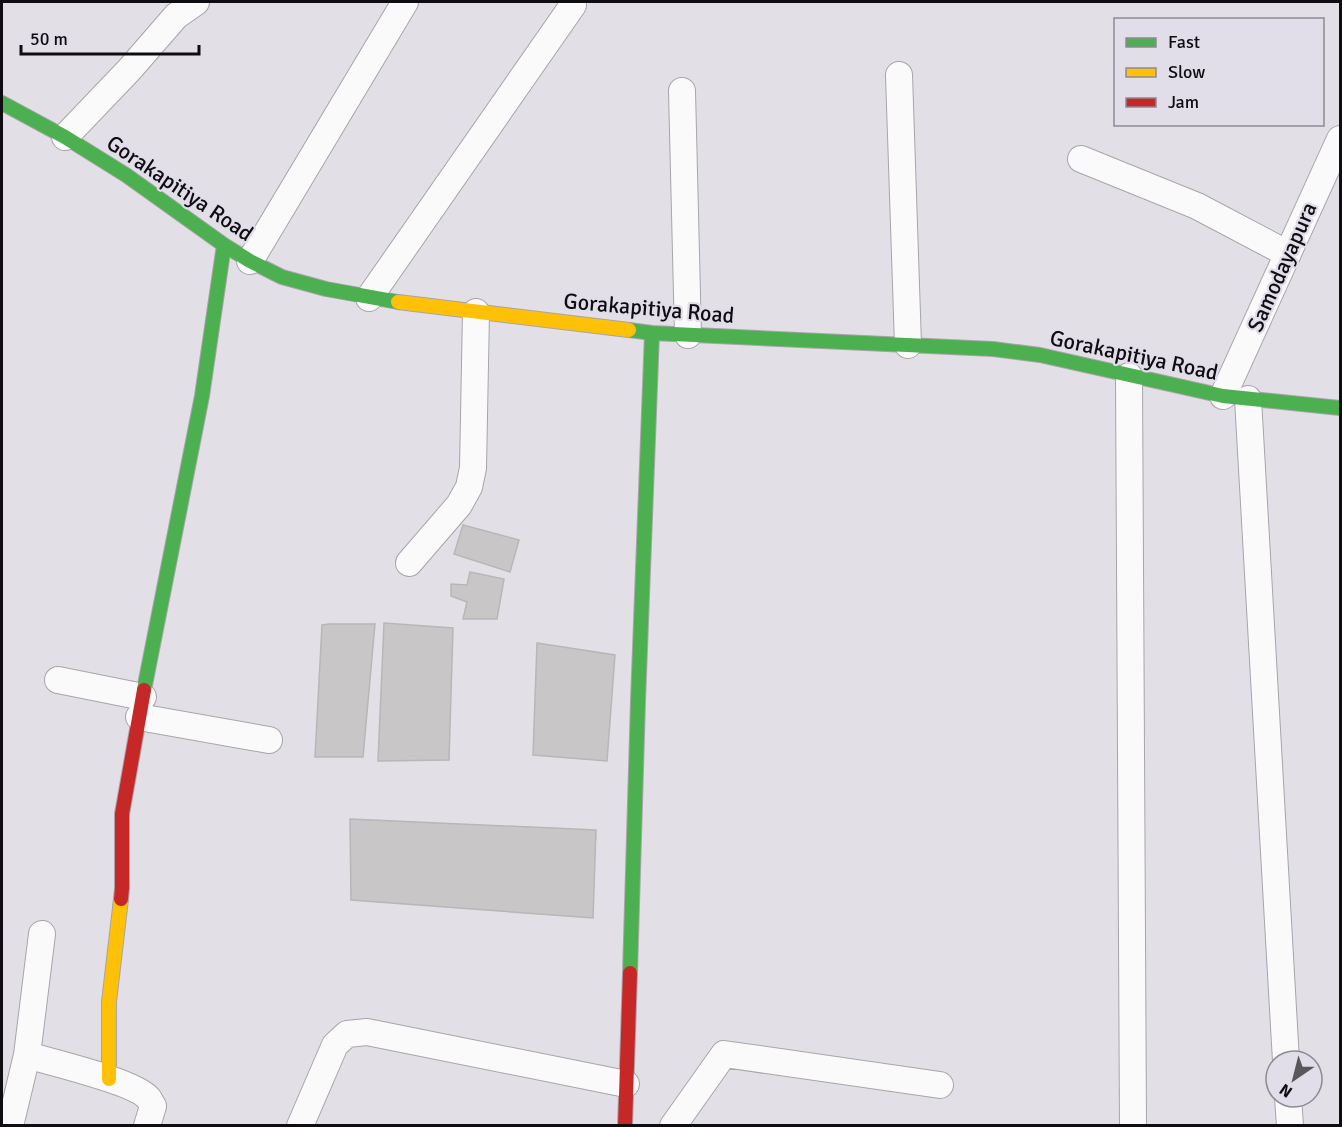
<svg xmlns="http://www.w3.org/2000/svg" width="1342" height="1127" viewBox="0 0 1342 1127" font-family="Signika,sans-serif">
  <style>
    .building { fill: #c8c6c7; stroke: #b8b6b7; stroke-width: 1.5 }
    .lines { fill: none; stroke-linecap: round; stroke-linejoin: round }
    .street-casing { stroke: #a7a5aa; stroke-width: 28 }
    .fast-casing { stroke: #a7a5aa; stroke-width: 16 }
    .slow-casing { stroke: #a7a5aa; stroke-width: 16 }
    .jam-casing { stroke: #a7a5aa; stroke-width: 16 }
    .street { stroke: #fbfafb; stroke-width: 26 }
    .fast { stroke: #4caf50; stroke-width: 14 }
    .slow { stroke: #ffc107; stroke-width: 14 }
    .jam { stroke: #c62828; stroke-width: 14 }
    .labels { text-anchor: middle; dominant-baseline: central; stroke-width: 4.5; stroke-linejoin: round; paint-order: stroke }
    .street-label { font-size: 22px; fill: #0f0d11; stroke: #e1dde9 }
  </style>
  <rect width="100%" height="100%" fill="#e2e0e6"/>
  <path class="building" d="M463 525 519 540 510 572 454 554Z
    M470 572 504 579 497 619H463L467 602 451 596V584L467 585Z
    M384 623 453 628 449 760 378 761Z
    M329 624H375L363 757H315L322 625Z
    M537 643 615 655 607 761 533 755Z
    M350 819 596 830 593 918 351 900Z"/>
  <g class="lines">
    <g class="street-casing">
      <path id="street" d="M899 75 908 345
        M682 91 688 335
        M65 137 130 69 176 16 196 2
        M1081 159 1197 206 1288 254
        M250 261 405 2
        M369 298 573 5
        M1129 376 1133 1126
        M1223 396 1340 139
        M1248 399 1286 1061
        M409 563 459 505 469 487 473 468 476 312
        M58 680 143 697
        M139 717 269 740
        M42 934 27 1055C50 1062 136 1082 148 1098 150 1100 151 1103 153 1106L147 1126
        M1288 1097 1290 1126
        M10 1126 27 1055
        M300 1126 335 1045 347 1034 367 1032 626 1084
        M673 1126 724 1054 940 1085"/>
    </g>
    <g class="fast-casing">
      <path id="fast" d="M2 103 65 137 126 175 224 245 250 261 282 277 326 289 398 302
        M629 330 652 333 993 349 1040 355 1223 396 1340 408
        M144 690 202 396 224 245
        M630 973 638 701 652 333"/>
    </g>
    <g class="slow-casing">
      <path id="slow" d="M398 302 629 330
        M109 1079V1002L121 899"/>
    </g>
    <g class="jam-casing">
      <path id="jam" d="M121 899 122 888V814L144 690
        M625 1126 630 973"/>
    </g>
    <use href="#street" class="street"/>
    <use href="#fast" class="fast"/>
    <use href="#slow" class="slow"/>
    <use href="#jam" class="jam"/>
  </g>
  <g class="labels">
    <g class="street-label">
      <text transform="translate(180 188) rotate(34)">Gorakapitiya Road</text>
      <text transform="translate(1282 267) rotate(-66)">Samodayapura</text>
      <text transform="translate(649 308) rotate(5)">Gorakapitiya Road</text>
      <text transform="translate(1134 355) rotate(12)">Gorakapitiya Road</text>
    </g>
  </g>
  <rect width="1342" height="1127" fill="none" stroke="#0f0d11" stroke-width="6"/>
  <rect x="1114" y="18" width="210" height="108" fill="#e1dde9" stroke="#8d8a93" stroke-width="1.5"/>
  <rect x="1126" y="38" width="30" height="9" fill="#4caf50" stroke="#8d8a93" stroke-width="1.5"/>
  <text x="1168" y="48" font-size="18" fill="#0f0d11">Fast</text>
  <rect x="1126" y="68" width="30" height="9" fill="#ffc107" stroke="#8d8a93" stroke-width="1.5"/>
  <text x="1168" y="78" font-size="18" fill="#0f0d11">Slow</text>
  <rect x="1126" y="98" width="30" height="9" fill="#c62828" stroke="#8d8a93" stroke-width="1.5"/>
  <text x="1168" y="108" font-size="18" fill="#0f0d11">Jam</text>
  <g transform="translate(1294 1079) rotate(215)"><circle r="28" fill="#e1dde9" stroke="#8d8a93" stroke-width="1.5"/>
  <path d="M0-4.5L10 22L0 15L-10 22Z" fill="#59575c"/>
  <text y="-9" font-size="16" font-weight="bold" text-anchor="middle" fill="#0f0d11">N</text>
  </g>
  <path d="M21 45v9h178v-9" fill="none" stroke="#0f0d11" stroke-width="3"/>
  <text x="30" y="45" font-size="18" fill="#0f0d11" stroke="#e1dde9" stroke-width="4.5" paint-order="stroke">50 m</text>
</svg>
